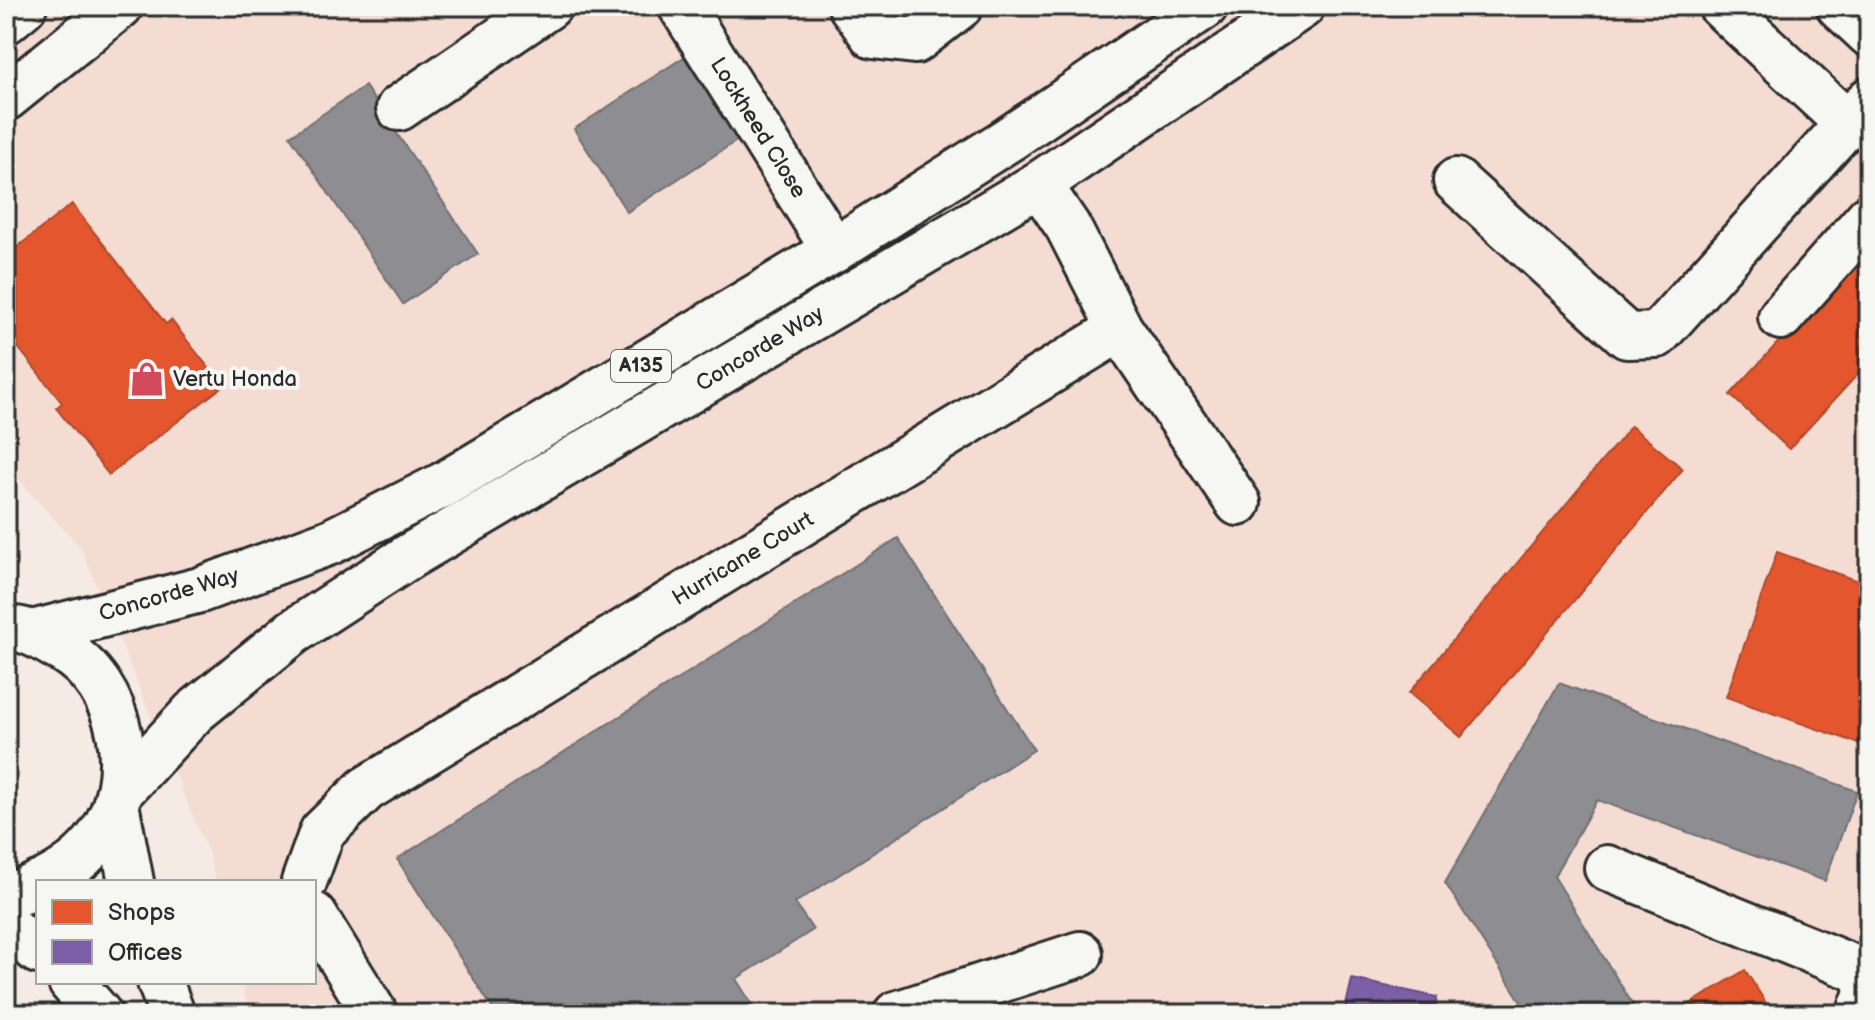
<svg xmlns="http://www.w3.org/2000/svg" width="1875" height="1020" viewBox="0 0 1875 1020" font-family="'Balsamiq Sans',sans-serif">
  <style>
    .built { fill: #f5dcd3 }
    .shops { fill: #e4572e; stroke: #ac4a2d; stroke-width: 2 }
    .offices { fill: #7b5ea7; stroke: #634f82; stroke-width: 2 }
    .industry { fill: #8d8d92; stroke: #707073; stroke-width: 2 }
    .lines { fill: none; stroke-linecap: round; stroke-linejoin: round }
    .minor-casing { stroke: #2b2b2b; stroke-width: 50 }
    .major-casing { stroke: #2b2b2b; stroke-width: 50 }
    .minor { stroke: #f6f6f2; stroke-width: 44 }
    .major { stroke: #f6f6f2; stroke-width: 44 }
    .labels { text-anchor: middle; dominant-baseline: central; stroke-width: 8; stroke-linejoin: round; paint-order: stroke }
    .shield { fill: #f6f6f2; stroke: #686867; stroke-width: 2 }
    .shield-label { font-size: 20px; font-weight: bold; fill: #2b2b2b }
    .street-label { font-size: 22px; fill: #2b2b2b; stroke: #f6f6f2 }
    .poi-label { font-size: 22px; fill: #2b2b2b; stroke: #f6f6f2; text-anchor: start }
  </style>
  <rect width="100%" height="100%" fill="#f6eae4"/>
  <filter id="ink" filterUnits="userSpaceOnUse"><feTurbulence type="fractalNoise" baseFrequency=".0125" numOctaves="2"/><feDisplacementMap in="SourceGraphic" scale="16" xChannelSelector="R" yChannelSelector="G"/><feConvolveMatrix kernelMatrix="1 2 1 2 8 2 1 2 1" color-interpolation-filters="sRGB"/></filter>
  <g filter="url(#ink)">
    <path class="built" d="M6 6H1869V1014H249L241 982H314V882H216L209 855 81 548 6 466Z"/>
    <path class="shops" d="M72 204 166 324 171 320 223 386 109 475 56 408 62 403 6 332V256Z
      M1869 243V362L1789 449 1730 395Z
      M1631 426 1683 469 1461 737 1409 693Z
      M1777 552 1869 585V747L1726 697Z
      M1745 970 1773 1014H1674Z"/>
    <path class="offices" d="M1352 979 1437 997 1434 1014H1344Z"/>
    <path class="industry" d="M684 57 738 140 627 212 574 129Z
      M365 86 478 254 403 304 290 136Z
      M898 538 1034 750 795 903 813 930 736 979 758 1014H496L397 859Z
      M1559 683 1857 791 1825 881 1597 800 1554 876 1633 1005 1620 1014H1529L1445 883Z"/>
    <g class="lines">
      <g class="minor-casing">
        <path id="minor" d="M681 6 834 250
          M851 6 873 36 915 41 960 6
          M1721 6 1848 124
          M1839 6 1869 34
          M6 21 24 6
          M6 98 120 6
          M399 108 549 6
          M1456 181 1627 336 1657 335 1869 100
          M1039 184 1068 227 1120 329 1238 503
          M1781 317 1869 217
          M1607 868 1869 974
          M304 882 322 832 366 789 1120 329
          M314 915 375 1014
          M896 1014 1080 954
          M1859 1014 1869 988"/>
      </g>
      <g class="major-casing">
        <path id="major" d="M16 629C33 631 46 641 61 649 124 685 141 778 99 837 85 857 64 872 43 882
          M32 633 200 590 330 542 443 485 834 250 1009 139 1205 6
          M118 794 194 712 293 632 408 557 1039 184 1302 6
          M116 804 131 882
          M6 895 24 891 38 884
          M6 925 38 951
          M71 982 99 1014
          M160 982 172 1014"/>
      </g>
      <use href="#minor" class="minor"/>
      <use href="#major" class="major"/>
    </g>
  </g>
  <defs>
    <g id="shop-bare" transform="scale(2.76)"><path d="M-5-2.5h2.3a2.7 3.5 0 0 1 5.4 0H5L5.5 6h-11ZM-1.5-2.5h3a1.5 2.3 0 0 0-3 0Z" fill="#d1495b" stroke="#f6f6f2" stroke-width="2.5" paint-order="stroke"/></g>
  </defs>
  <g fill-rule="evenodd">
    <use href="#shop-bare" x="147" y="379"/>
  </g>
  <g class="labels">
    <rect class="shield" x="611" y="350" width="60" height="32" rx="6"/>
    <g class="shield-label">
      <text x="641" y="366">A135</text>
    </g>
    <g class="street-label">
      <text transform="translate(758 128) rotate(58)">Lockheed Close</text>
      <text transform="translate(760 349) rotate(-31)">Concorde Way</text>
      <text transform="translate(743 559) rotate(-31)">Hurricane Court</text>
      <text transform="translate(169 595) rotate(-16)">Concorde Way</text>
    </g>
    <g class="poi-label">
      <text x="173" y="379">Vertu Honda</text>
    </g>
  </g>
  <rect width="1875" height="1020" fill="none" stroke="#f6f6f2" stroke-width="32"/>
  <rect x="16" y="16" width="1843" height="988" fill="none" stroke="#2b2b2b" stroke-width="3" filter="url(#ink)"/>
  <rect x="36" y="880" width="280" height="104" fill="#f6f6f2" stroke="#a5a5a2" stroke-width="2"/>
  <rect x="52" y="900" width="40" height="24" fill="#e4572e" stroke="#a5a5a2" stroke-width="2"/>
  <text x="108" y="920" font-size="24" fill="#2b2b2b">Shops</text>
  <rect x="52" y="940" width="40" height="24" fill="#7b5ea7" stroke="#a5a5a2" stroke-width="2"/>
  <text x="108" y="960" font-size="24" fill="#2b2b2b">Offices</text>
</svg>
